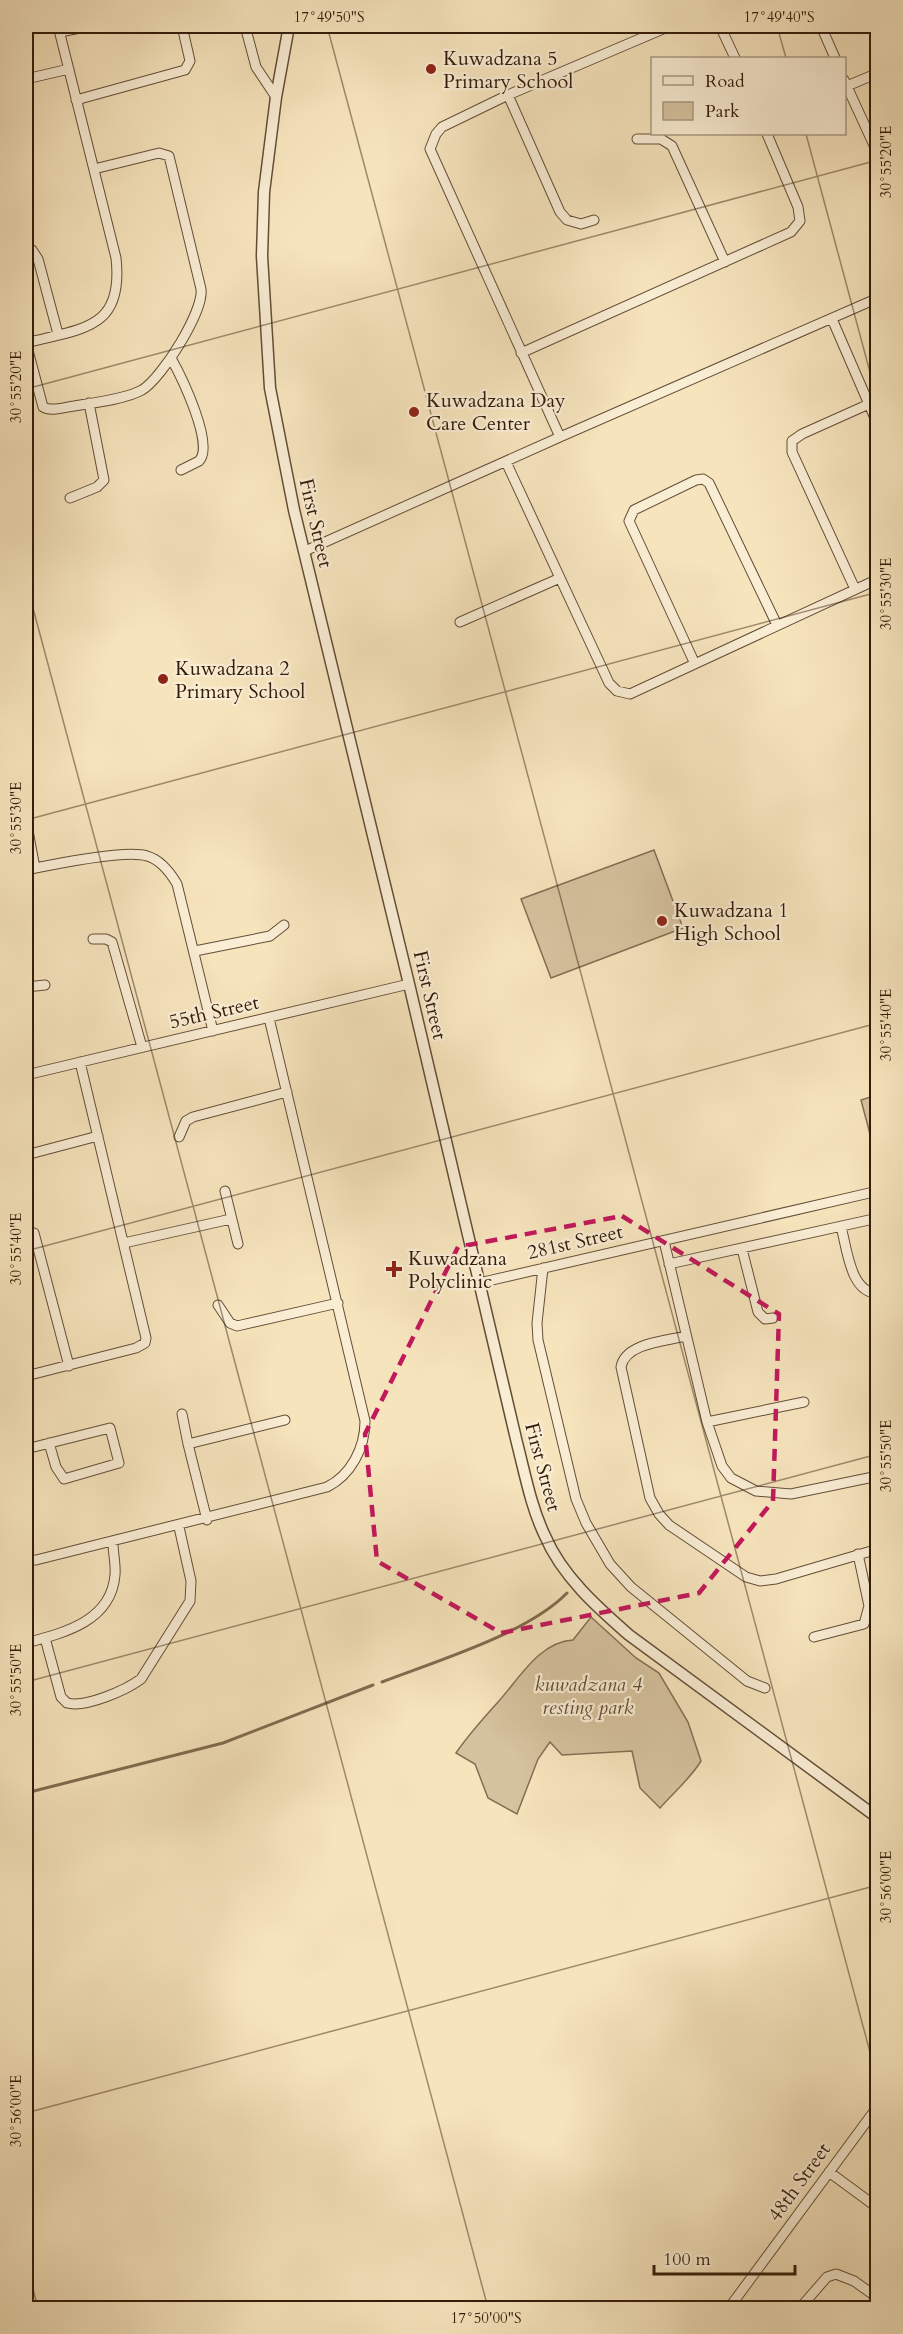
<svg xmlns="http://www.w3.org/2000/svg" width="903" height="2334" viewBox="0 0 903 2334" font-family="Cardo,serif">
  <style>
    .green { fill: #d5c29e; stroke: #846e54; stroke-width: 1.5 }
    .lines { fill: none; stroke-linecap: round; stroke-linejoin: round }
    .stream { stroke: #806b50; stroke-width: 3 }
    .minor-casing { stroke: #644d36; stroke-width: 11 }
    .tertiary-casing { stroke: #644d36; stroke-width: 13 }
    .minor { stroke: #f9edd4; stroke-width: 9 }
    .tertiary { stroke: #f9edd4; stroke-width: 10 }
    .marked { fill: none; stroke: #c2185b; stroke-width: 4.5; stroke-dasharray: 12 8; stroke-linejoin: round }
    .ticks { fill: none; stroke: #331b09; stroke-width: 1.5; stroke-opacity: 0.45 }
    .poi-dot { fill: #8f2418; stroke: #f9edd4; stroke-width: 2 }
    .labels { text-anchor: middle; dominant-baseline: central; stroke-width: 4.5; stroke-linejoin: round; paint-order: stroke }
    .poi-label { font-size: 20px; fill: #331b09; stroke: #f9edd4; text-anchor: start }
    .street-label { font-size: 20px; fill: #331b09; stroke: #f9edd4 }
    .park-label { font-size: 20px; font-style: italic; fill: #644d36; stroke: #f9edd4 }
    .neatline { fill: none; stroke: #331b09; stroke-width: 2 }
    .ticks-label { font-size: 15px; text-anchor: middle; fill: #331b09 }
  </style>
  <rect width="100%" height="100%" fill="#f6e4bd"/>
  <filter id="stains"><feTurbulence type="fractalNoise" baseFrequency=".00333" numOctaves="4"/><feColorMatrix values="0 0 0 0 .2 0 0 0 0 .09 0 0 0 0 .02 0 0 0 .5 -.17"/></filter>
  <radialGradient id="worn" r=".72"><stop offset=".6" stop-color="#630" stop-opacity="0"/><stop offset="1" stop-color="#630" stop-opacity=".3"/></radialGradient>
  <path class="green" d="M654 850 683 928 551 978 521 899Z
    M877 1095V1137L871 1138 861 1100Z
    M591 1617 636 1658 659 1673 688 1722 701 1761C690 1779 674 1792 660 1808L640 1788 632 1751 562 1755 550 1742 538 1759 517 1814 488 1798 475 1764 456 1753C469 1734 483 1719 498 1702 519 1679 539 1642 573 1640Z"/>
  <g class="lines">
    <path class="stream" d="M382 1682C436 1661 527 1634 567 1593
      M26 1793 223 1743 373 1685"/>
    <g class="minor-casing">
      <path id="minor" d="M245 26 256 67 276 97
        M720 26 735 58
        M821 26 835 58
        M60 32 90 26
        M26 79 69 69
        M844 80 878 154
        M847 86 878 73
        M508 95 560 212 567 220 581 224 594 220
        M76 100 185 70 190 61 182 26
        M637 139H661L672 146 725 262
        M26 248 32 250 38 259 58 334
        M832 319 878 425
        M26 343 43 407C51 412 65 407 74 406 93 403 126 399 142 390 162 378 204 311 201 289L169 156 159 153 94 169
        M26 343C82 328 124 330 116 258L58 26
        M521 353 791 232 800 221 798 207 767 134
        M171 358C181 376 215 445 199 461L181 470
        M560 437 878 298
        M506 462 609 683 617 691 630 694 878 579
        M70 498 97 487 104 480 89 403
        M305 551 560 437 430 149 436 134 442 127 508 95 670 26
        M855 589 792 452V441L802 434 869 404
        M460 622 560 578
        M695 664 629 521 634 510 696 480 703 479 709 483 777 625
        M26 820 35 868
        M26 870C50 865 126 849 147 856 161 860 170 872 177 884L213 1031
        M93 939H106L112 942 142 1047
        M195 951 270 936 284 925
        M26 987 45 985
        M26 1075 409 984
        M179 1137 186 1121 193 1117 287 1092
        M26 1155 98 1136
        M225 1191 238 1244
        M841 1227C847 1247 850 1294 878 1293
        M34 1233 69 1366
        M664 1241 707 1422 722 1466 731 1478 756 1491 791 1494 878 1476
        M124 1243 231 1219
        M742 1249 758 1312 765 1319 773 1318
        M669 1264 878 1218
        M543 1268 537 1323 538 1340 576 1499 586 1523 610 1564 631 1587 747 1681 765 1688
        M479 1283 878 1191
        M218 1305 230 1323 237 1326 338 1303
        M686 1336C666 1341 625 1343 621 1367L650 1498 659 1514 669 1525 746 1577 760 1581 776 1579 878 1549
        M26 1376 136 1348 145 1343 146 1338 80 1062
        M182 1414 188 1444
        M707 1422 804 1402
        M26 1449 110 1428 119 1463 64 1479 56 1467 49 1443
        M207 1520 188 1444 285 1420
        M26 1560H36L327 1487C351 1475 365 1448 365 1421L269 1018
        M814 1637 864 1624 869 1606 858 1554
        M45 1638 61 1697 67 1703C86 1708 126 1690 141 1679L190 1601 191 1581 179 1527
        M26 1643C63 1633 111 1622 115 1575 116 1565 113 1553 113 1543
        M829 2172 878 2208
        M729 2308 878 2106
        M800 2308 827 2277 836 2274 854 2281 878 2298"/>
    </g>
    <g class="tertiary-casing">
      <path id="tertiary" d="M289 26 276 97 264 192 262 256 270 388 294 510 409 984 517 1443C525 1474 531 1507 545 1536 562 1576 597 1607 629 1635L878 1818"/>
    </g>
    <use href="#minor" class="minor"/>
    <use href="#tertiary" class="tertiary"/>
  </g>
  <path class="marked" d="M622 1216 779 1314 773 1501 699 1593 501 1633 377 1561 365 1434 458 1247Z"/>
  <path class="ticks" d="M327 26 878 2082M777 26 786 58M806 134 878 402M26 389 878 160M26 582 488 2308M26 820 878 592M26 1251 878 1023M26 1682 878 1454M26 2113 878 1885M26 2262 38 2308"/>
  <g class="poi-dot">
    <circle cx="431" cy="69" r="6"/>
    <circle cx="414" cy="412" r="6"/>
    <circle cx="163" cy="679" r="6"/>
    <circle cx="662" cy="921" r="6"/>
    <path d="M391 1260h6v6h6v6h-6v6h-6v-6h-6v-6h6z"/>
  </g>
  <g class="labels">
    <g class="poi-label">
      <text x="443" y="58">Kuwadzana 5<tspan x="443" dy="23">Primary School</tspan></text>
      <text x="426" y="400">Kuwadzana Day<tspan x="426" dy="23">Care Center</tspan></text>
      <text x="175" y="668">Kuwadzana 2<tspan x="175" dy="23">Primary School</tspan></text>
      <text x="674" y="910">Kuwadzana 1<tspan x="674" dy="23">High School</tspan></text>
      <text x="408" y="1258">Kuwadzana<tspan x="408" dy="23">Polyclinic</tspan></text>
    </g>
    <g class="street-label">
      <text transform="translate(316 523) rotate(77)">First Street</text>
      <text transform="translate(430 995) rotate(77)">First Street</text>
      <text transform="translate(214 1012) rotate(-13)">55th Street</text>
      <text transform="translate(575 1242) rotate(-13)">281st Street</text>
      <text transform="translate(543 1467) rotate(75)">First Street</text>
      <text transform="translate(799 2182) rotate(-54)">48th Street</text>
    </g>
    <g class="park-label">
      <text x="588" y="1684">kuwadzana 4<tspan x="588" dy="23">resting park</tspan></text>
    </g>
  </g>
  <rect width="903" height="2334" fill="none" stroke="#f6e4bd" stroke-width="66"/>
  <rect x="651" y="57" width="195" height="78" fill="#f9edd4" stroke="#aa9983" stroke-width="1.5"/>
  <rect x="663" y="76" width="30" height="9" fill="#f9edd4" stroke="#aa9983" stroke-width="1.5"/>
  <text x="705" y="87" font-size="18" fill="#331b09">Road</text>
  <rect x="663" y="102" width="30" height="18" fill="#d5c29e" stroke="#aa9983" stroke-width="1.5"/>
  <text x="705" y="117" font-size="18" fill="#331b09">Park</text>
  <path d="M654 2265v9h141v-9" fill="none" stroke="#331b09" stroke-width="3"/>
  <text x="663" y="2265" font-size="18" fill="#331b09" stroke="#f9edd4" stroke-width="4.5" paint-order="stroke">100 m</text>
  <rect x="33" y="33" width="837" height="2268" class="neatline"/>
  <g class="ticks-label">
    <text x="329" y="22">17°49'50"S</text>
    <text x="779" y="22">17°49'40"S</text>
    <text transform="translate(886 162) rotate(-90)" y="5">30°55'20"E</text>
    <text transform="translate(16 387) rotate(-90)" y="5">30°55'20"E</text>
    <text transform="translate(886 594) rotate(-90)" y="5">30°55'30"E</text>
    <text transform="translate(16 818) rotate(-90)" y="5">30°55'30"E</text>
    <text transform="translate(886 1025) rotate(-90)" y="5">30°55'40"E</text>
    <text transform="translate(16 1249) rotate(-90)" y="5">30°55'40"E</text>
    <text transform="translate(886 1456) rotate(-90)" y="5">30°55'50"E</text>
    <text transform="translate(16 1680) rotate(-90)" y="5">30°55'50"E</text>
    <text transform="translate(886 1887) rotate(-90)" y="5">30°56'00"E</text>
    <text transform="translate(16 2111) rotate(-90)" y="5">30°56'00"E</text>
    <text x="486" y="2323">17°50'00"S</text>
  </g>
  <rect width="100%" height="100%" filter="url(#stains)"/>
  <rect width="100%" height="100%" fill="url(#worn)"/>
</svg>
